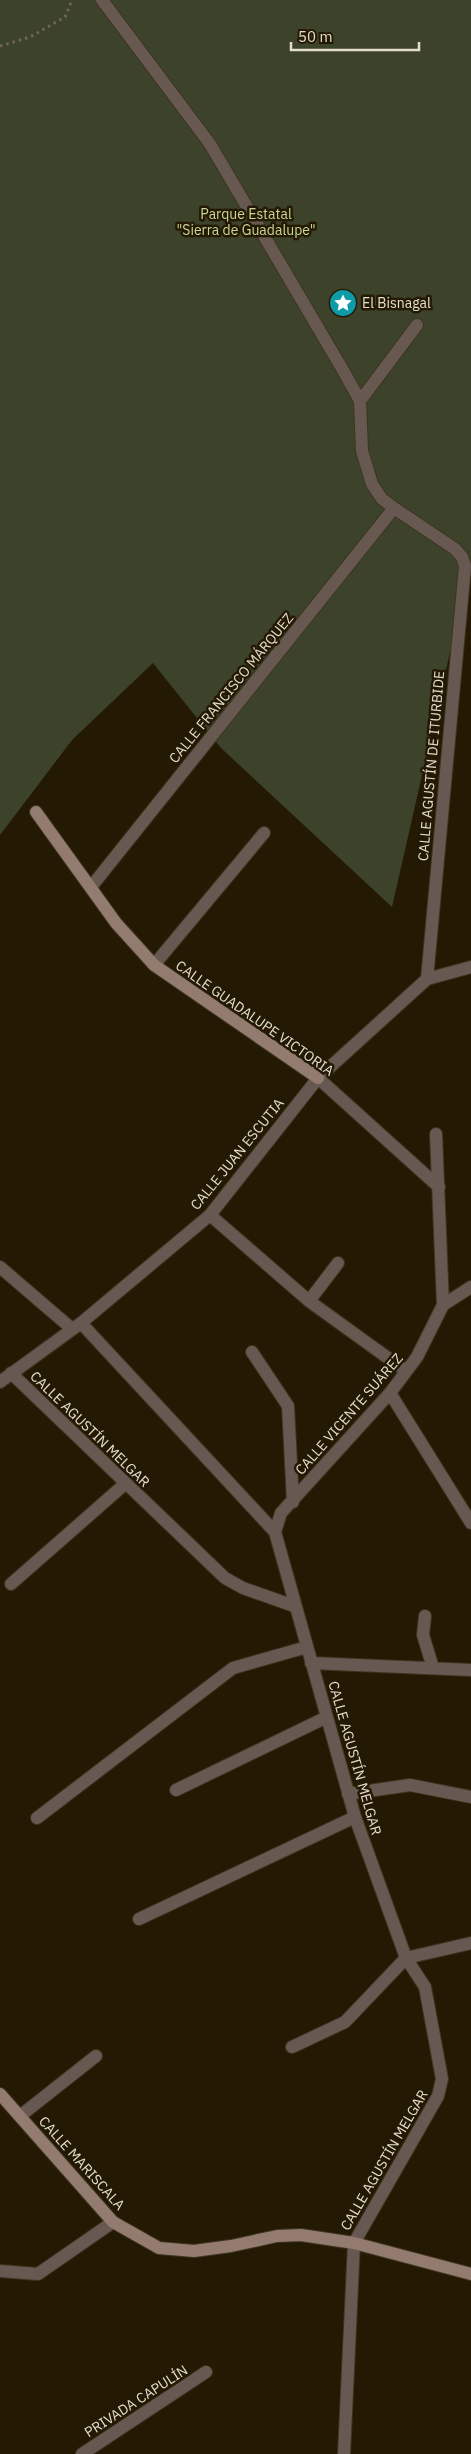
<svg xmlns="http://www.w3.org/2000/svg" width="471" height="2454" viewBox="0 0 471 2454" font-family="'IBM Plex Sans',sans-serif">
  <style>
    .green { fill: #3d432a }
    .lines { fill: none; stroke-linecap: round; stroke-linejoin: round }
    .street-casing { stroke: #3f3521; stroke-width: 14 }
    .secondary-casing { stroke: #3f3521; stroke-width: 14 }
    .path { stroke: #6e6552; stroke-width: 3; stroke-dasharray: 2.5 4; stroke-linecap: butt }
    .street { stroke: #675951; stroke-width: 12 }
    .secondary { stroke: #937c6f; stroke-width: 12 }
    .labels { text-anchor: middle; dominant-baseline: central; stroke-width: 5; stroke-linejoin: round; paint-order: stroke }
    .park-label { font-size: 14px; fill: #c9d79a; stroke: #241a04 }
    .poi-label { font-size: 14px; fill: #e4ddd0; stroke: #241a04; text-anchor: start }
    .street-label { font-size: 14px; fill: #e4ddd0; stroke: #241a04 }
  </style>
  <rect width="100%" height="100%" fill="#241a04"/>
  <path class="green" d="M0 0H471V560L392 907 221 748 153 663 72 740 0 835Z"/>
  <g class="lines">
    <g class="street-casing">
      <path id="street" d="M102 0 210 144 344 372 360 401 362 451 372 484 382 499 394 508 455 549 462 557 465 566 427 979
        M360 401 417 325
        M91 887 394 508
        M154 965 264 833
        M318 1078 439 1187
        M436 1134 443 1305
        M210 1215 309 1301 406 1371
        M0 1267 71 1328
        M309 1301 338 1263
        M81 1323 275 1532
        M252 1352 288 1406 293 1502
        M11 1373 225 1578 243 1588 294 1606
        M0 1382 81 1323 210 1215 318 1078 427 979 471 967
        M390 1393 471 1523
        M11 1584 126 1483
        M425 1616 423 1635 433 1668
        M311 1663 471 1670
        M176 1790 327 1717
        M348 1794 410 1785 471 1797
        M37 1818 233 1668 307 1647
        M139 1919 355 1817
        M406 1958 471 1943
        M292 2047 345 2022 406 1958
        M20 2116 96 2056
        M0 2271 38 2274 113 2222
        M82 2454 206 2372
        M344 2454 354 2243 438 2096 442 2079 425 1987 406 1958 355 1817 275 1532 281 1513 390 1393 417 1357 443 1305 471 1287"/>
    </g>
    <g class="secondary-casing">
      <path id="secondary" d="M36 812 116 923 154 965 318 1078
        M0 2094 113 2222 159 2248 194 2251 231 2246 277 2236 301 2235 354 2243 471 2274"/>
    </g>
    <path class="path" d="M0 46 30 37 65 17 72 0"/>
    <use href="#street" class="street"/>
    <use href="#secondary" class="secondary"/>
  </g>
  <defs>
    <g id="sight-disc" transform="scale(1.4375)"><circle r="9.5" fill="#0f9aa8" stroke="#241a04"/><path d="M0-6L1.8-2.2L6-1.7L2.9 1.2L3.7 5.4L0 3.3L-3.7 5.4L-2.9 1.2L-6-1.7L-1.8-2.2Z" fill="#fff"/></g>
  </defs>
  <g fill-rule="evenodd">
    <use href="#sight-disc" x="343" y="303"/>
  </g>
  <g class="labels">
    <g class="park-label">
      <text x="246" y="214">Parque Estatal<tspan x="246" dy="16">"Sierra de Guadalupe"</tspan></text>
    </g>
    <g class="poi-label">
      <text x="362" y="303">El Bisnagal</text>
    </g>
    <g class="street-label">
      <text transform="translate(231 688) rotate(-51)">CALLE FRANCISCO MÁRQUEZ</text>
      <text transform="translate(431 766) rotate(-85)">CALLE AGUSTÍN DE ITURBIDE</text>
      <text transform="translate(255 1018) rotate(35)">CALLE GUADALUPE VICTORIA</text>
      <text transform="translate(237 1154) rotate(-51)">CALLE JUAN ESCUTIA</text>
      <text transform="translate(349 1414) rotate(-49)">CALLE VICENTE SUÁREZ</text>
      <text transform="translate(90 1429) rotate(44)">CALLE AGUSTÍN MELGAR</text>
      <text transform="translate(355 1758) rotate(74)">CALLE AGUSTÍN MELGAR</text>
      <text transform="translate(384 2160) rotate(-60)">CALLE AGUSTÍN MELGAR</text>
      <text transform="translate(82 2163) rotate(48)">CALLE MARISCALA</text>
      <text transform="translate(136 2401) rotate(-33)">PRIVADA CAPULÍN</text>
    </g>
  </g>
  <path d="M291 42v8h128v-8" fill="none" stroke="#e4ddd0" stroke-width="2.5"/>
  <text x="298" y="42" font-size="15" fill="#e4ddd0" stroke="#241a04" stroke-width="4" paint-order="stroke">50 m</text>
</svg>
